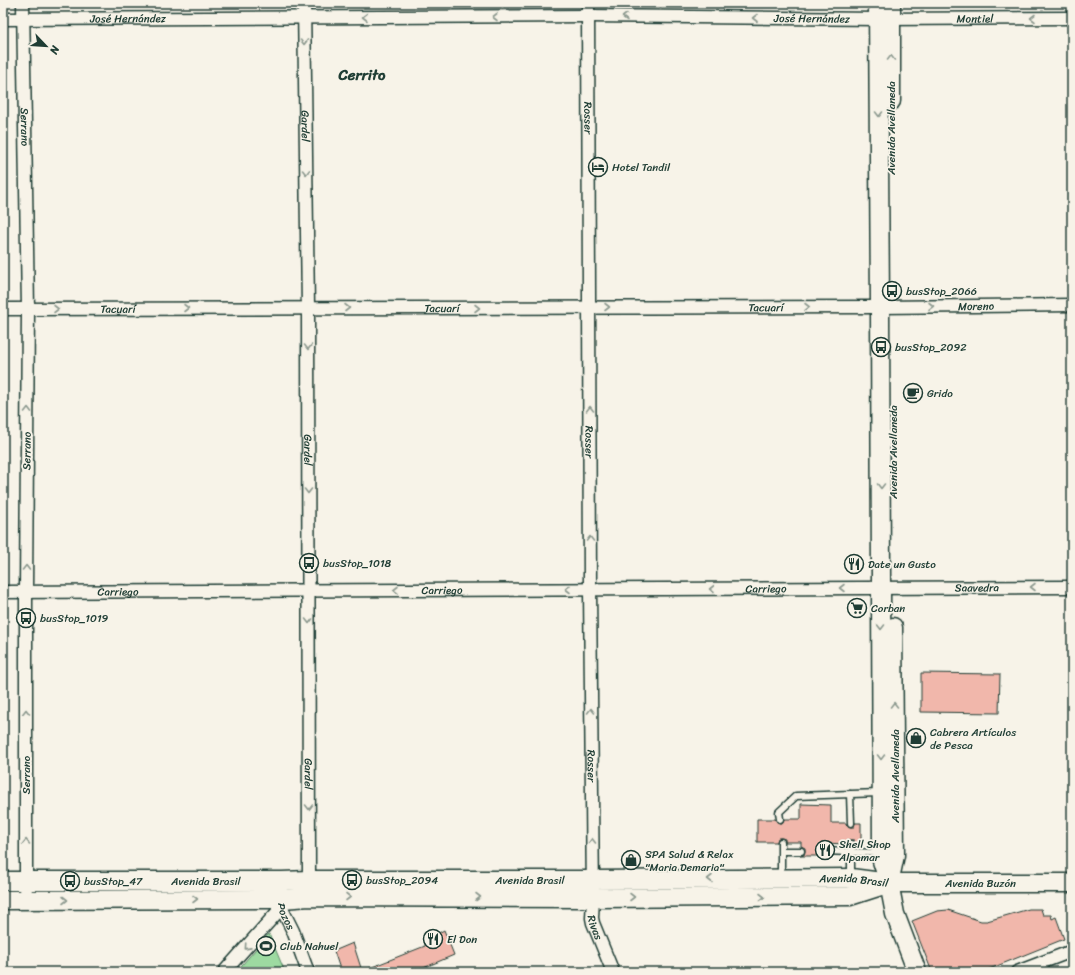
<svg xmlns="http://www.w3.org/2000/svg" width="1075" height="975" viewBox="0 0 1075 975" font-family="Sriracha,sans-serif">
  <style>
    .green { fill: #9ddaa1; stroke: #5e8c6a }
    .building { fill: #f1b7ab; stroke: #1f3d34 }
    .lines { fill: none; stroke-linecap: round; stroke-linejoin: round }
    .lane-casing { stroke: #1f3d34; stroke-width: 9 }
    .street-casing { stroke: #1f3d34; stroke-width: 15 }
    .secondary-casing { stroke: #1f3d34; stroke-width: 21 }
    .lane { stroke: #f7f3e8; stroke-width: 6 }
    .street { stroke: #f7f3e8; stroke-width: 12 }
    .secondary { stroke: #f7f3e8; stroke-width: 18 }
    .oneway { stroke: #8b988e }
    .labels { text-anchor: middle; dominant-baseline: central; stroke-width: 3.5; stroke-linejoin: round; paint-order: stroke }
    .street-label { font-size: 11px; fill: #1f3d34; stroke: #f7f3e8 }
    .poi-label { font-size: 11px; fill: #1f3d34; stroke: #f7f3e8; text-anchor: start }
    .district-label { font-size: 15px; font-weight: bold; fill: #1f3d34; stroke: #f7f3e8 }
  </style>
  <rect width="100%" height="100%" fill="#f7f3e8"/>
  <filter id="ink" filterUnits="userSpaceOnUse"><feTurbulence type="fractalNoise" baseFrequency=".025" numOctaves="2"/><feDisplacementMap in="SourceGraphic" scale="8" xChannelSelector="R" yChannelSelector="G"/><feConvolveMatrix kernelMatrix="1 2 1 2 8 2 1 2 1" color-interpolation-filters="sRGB"/></filter>
  <g filter="url(#ink)">
    <path class="green" d="M269 934 285 972H236Z"/>
    <path class="building" d="M921 673 1000 674 999 713 921 712Z
      M801 804 831 805V823H846L847 826 851 827H854L855 823H861V844H855L854 840H848L847 844 822 843V847L818 848V853L821 856H800L804 855 805 851V848L801 846V842H785V839L781 838H778L777 842H757V819H775L777 822 780 823 783 822 784 819H801Z
      M1029 909H1041L1043 915H1051L1052 919 1056 917 1064 939 982 972H932L912 921 937 911 948 910 981 921H987Z
      M444 930 454 955 414 972H341L334 951 353 943 362 971 425 946 424 933 437 934Z"/>
    <g class="lines">
      <g class="lane-casing">
        <path id="lane" d="M850 794 851 823
          M780 819 779 812 796 796 879 793
          M781 842V876
          M851 844V876
          M781 851H801
          M822 851 880 853"/>
      </g>
      <g class="street-casing">
        <g id="street">
          <path id="s1" d="M23 3 28 309 26 592V889"/>
          <path id="s2" d="M304 3 308 308 309 888"/>
          <path id="s3" d="M588 3 590 589 593 898 592 918 593 923 613 972"/>
          <path id="s4" d="M3 19 588 16 878 19 1072 18"/>
          <path id="s5" d="M3 309 880 307 1072 305"/>
          <path id="s6" d="M3 592 1072 587"/>
          <path id="s7" d="M282 893V907L284 913 293 931 308 972"/>
          <path d="M224 972 282 907"/>
          <path d="M1017 972 1072 951"/>
        </g>
      </g>
      <g class="secondary-casing">
        <g id="secondary">
          <path d="M878 3 880 307 882 861 889 883 895 914 917 972"/>
          <path d="M891 3V101"/>
          <path id="s8" d="M3 881H282L309 880H593L851 878 889 883H1072"/>
          <path d="M889 883 895 855 893 627"/>
          <path d="M3 900 282 899 309 897 593 898 850 896 884 885"/>
        </g>
      </g>
      <use href="#lane" class="lane"/>
      <use href="#street" class="street"/>
      <use href="#secondary" class="secondary"/>
    </g>
    <defs><path id="oneway-chevron" d="M-2-3.5L2.5 0L-2 3.5" fill="none" stroke-width="1.6" stroke-linecap="round" stroke-linejoin="round"/></defs>
    <g class="oneway">
      <use href="#oneway-chevron" transform="translate(365 17) rotate(180)"/>
      <use href="#oneway-chevron" transform="translate(495 17) rotate(180)"/>
      <use href="#oneway-chevron" transform="translate(625 17) rotate(-180)"/>
      <use href="#oneway-chevron" transform="translate(755 18) rotate(-180)"/>
      <use href="#oneway-chevron" transform="translate(1033 18) rotate(180)"/>
      <use href="#oneway-chevron" transform="translate(304 42) rotate(89)"/>
      <use href="#oneway-chevron" transform="translate(891 58) rotate(-90)"/>
      <use href="#oneway-chevron" transform="translate(879 114) rotate(90)"/>
      <use href="#oneway-chevron" transform="translate(306 172) rotate(89)"/>
      <use href="#oneway-chevron" transform="translate(931 306)"/>
      <use href="#oneway-chevron" transform="translate(607 307)"/>
      <use href="#oneway-chevron" transform="translate(807 307)"/>
      <use href="#oneway-chevron" transform="translate(186 308)"/>
      <use href="#oneway-chevron" transform="translate(347 308)"/>
      <use href="#oneway-chevron" transform="translate(477 308)"/>
      <use href="#oneway-chevron" transform="translate(56 309)"/>
      <use href="#oneway-chevron" transform="translate(308 347) rotate(90)"/>
      <use href="#oneway-chevron" transform="translate(590 409) rotate(-90)"/>
      <use href="#oneway-chevron" transform="translate(28 410) rotate(-89)"/>
      <use href="#oneway-chevron" transform="translate(881 486) rotate(90)"/>
      <use href="#oneway-chevron" transform="translate(308 491) rotate(90)"/>
      <use href="#oneway-chevron" transform="translate(590 539) rotate(-90)"/>
      <use href="#oneway-chevron" transform="translate(26 568) rotate(-89)"/>
      <use href="#oneway-chevron" transform="translate(1033 587) rotate(180)"/>
      <use href="#oneway-chevron" transform="translate(842 588) rotate(180)"/>
      <use href="#oneway-chevron" transform="translate(568 589) rotate(180)"/>
      <use href="#oneway-chevron" transform="translate(712 589) rotate(180)"/>
      <use href="#oneway-chevron" transform="translate(396 590) rotate(180)"/>
      <use href="#oneway-chevron" transform="translate(309 621) rotate(90)"/>
      <use href="#oneway-chevron" transform="translate(881 627) rotate(90)"/>
      <use href="#oneway-chevron" transform="translate(894 705) rotate(-90)"/>
      <use href="#oneway-chevron" transform="translate(591 711) rotate(-90)"/>
      <use href="#oneway-chevron" transform="translate(26 712) rotate(-90)"/>
      <use href="#oneway-chevron" transform="translate(881 757) rotate(90)"/>
      <use href="#oneway-chevron" transform="translate(309 807) rotate(90)"/>
      <use href="#oneway-chevron" transform="translate(592 841) rotate(-90)"/>
      <use href="#oneway-chevron" transform="translate(26 842) rotate(-90)"/>
      <use href="#oneway-chevron" transform="translate(710 879) rotate(180)"/>
      <use href="#oneway-chevron" transform="translate(348 897)"/>
      <use href="#oneway-chevron" transform="translate(478 897)"/>
      <use href="#oneway-chevron" transform="translate(632 897)"/>
      <use href="#oneway-chevron" transform="translate(762 897)"/>
      <use href="#oneway-chevron" transform="translate(195 899)"/>
      <use href="#oneway-chevron" transform="translate(65 900)"/>
      <use href="#oneway-chevron" transform="translate(247 947) rotate(132)"/>
    </g>
  </g>
  <defs>
    <g id="hotel-ring" transform="scale(1)"><circle r="9.5" fill="#f7f3e8" stroke="#1f3d34" stroke-width="1.5"/><path d="M-6-4.5h1.5V1H6V5H4.5V3h-9V5H-6ZM-4 0a1.8 1.8 0 1 1 3.6 0ZM.5 0V-2.5h3Q6-2.5 6 0Z" fill="#1f3d34"/></g>
    <g id="bus-ring" transform="scale(1)"><circle r="9.5" fill="#f7f3e8" stroke="#1f3d34" stroke-width="1.5"/><path d="M-5-6H5V4H4V6H2V4H-2V6H-4V4H-5ZM-3.5-4V0h7V-4ZM-3.5 1.2v1.5H-2V1.2ZM2 1.2v1.5H3.5V1.2Z" fill="#1f3d34"/></g>
    <g id="cafe-ring" transform="scale(1)"><circle r="9.5" fill="#f7f3e8" stroke="#1f3d34" stroke-width="1.5"/><path d="M-5.5-4.5H6V0H3Q3 3.5 0 3.5H-2.5Q-5.5 3.5-5.5 0ZM3-3.2v2h1.7v-2ZM-6 4.5H4V6H-6Z" fill="#1f3d34"/></g>
    <g id="restaurant-ring" transform="scale(1)"><circle r="9.5" fill="#f7f3e8" stroke="#1f3d34" stroke-width="1.5"/><path d="M-5-6h1v4h1v-4h1v4h1v-4h1v5L-1.5 .5V6h-2V.5L-5-1ZM5-6V6H3V1.5H1.5Q1.5-4 5-6Z" fill="#1f3d34"/></g>
    <g id="supermarket-ring" transform="scale(1)"><circle r="9.5" fill="#f7f3e8" stroke="#1f3d34" stroke-width="1.5"/><path d="M-6-5.5h2.5l.6 2H6L4.5 2H-2.5L-4.4-4H-6ZM-1.5 3.2a1.3 1.3 0 1 0 .1 0ZM3 3.2a1.3 1.3 0 1 0 .1 0Z" fill="#1f3d34"/></g>
    <g id="shop-ring" transform="scale(1)"><circle r="9.5" fill="#f7f3e8" stroke="#1f3d34" stroke-width="1.5"/><path d="M-5-2.5h2.3a2.7 3.5 0 0 1 5.4 0H5L5.5 6h-11ZM-1.5-2.5h3a1.5 2.3 0 0 0-3 0Z" fill="#1f3d34"/></g>
    <g id="stadium-ring" transform="scale(1)"><circle r="9.5" fill="#f7f3e8" stroke="#1f3d34" stroke-width="1.5"/><path d="M0-5a6.5 5 0 1 0 0 10a6.5 5 0 1 0 0-10ZM-3.5-1.8h7v3.6h-7Z" fill="#1f3d34"/></g>
  </defs>
  <g fill-rule="evenodd">
    <use href="#hotel-ring" x="598" y="167"/>
    <use href="#bus-ring" x="892" y="291"/>
    <use href="#bus-ring" x="881" y="347"/>
    <use href="#cafe-ring" x="913" y="393"/>
    <use href="#bus-ring" x="309" y="563"/>
    <use href="#restaurant-ring" x="854" y="564"/>
    <use href="#supermarket-ring" x="857" y="608"/>
    <use href="#bus-ring" x="26" y="618"/>
    <use href="#shop-ring" x="916" y="738"/>
    <use href="#restaurant-ring" x="825" y="850"/>
    <use href="#shop-ring" x="631" y="860"/>
    <use href="#bus-ring" x="352" y="880"/>
    <use href="#bus-ring" x="70" y="881"/>
    <use href="#restaurant-ring" x="433" y="939"/>
    <use href="#stadium-ring" x="266" y="946"/>
  </g>
  <g class="labels">
    <g class="street-label">
      <text stroke="none"><textPath href="#s4" startOffset="125">José Hernández</textPath></text>
      <text stroke="none"><textPath href="#s4" startOffset="809">José Hernández</textPath></text>
      <text stroke="none"><textPath href="#s4" startOffset="972">Montiel</textPath></text>
      <text stroke="none"><textPath href="#s3" startOffset="115">Rosser</textPath></text>
      <text stroke="none"><textPath href="#s2" startOffset="123">Gardel</textPath></text>
      <text stroke="none"><textPath href="#s1" startOffset="124">Serrano</textPath></text>
      <text transform="translate(891 128) rotate(-90)">Avenida Avellaneda</text>
      <text stroke="none"><textPath href="#s5" startOffset="973">Moreno</textPath></text>
      <text stroke="none"><textPath href="#s5" startOffset="763">Tacuarí</textPath></text>
      <text stroke="none"><textPath href="#s5" startOffset="115">Tacuarí</textPath></text>
      <text stroke="none"><textPath href="#s5" startOffset="439">Tacuarí</textPath></text>
      <text stroke="none"><textPath href="#s3" startOffset="439">Rosser</textPath></text>
      <text stroke="none"><textPath href="#s2" startOffset="447">Gardel</textPath></text>
      <text transform="translate(27 451) rotate(-89)">Serrano</text>
      <text transform="translate(893 452) rotate(-90)">Avenida Avellaneda</text>
      <text stroke="none"><textPath href="#s6" startOffset="974">Saavedra</textPath></text>
      <text stroke="none"><textPath href="#s6" startOffset="763">Carriego</textPath></text>
      <text stroke="none"><textPath href="#s6" startOffset="439">Carriego</textPath></text>
      <text stroke="none"><textPath href="#s6" startOffset="115">Carriego</textPath></text>
      <text stroke="none"><textPath href="#s3" startOffset="763">Rosser</textPath></text>
      <text stroke="none"><textPath href="#s2" startOffset="771">Gardel</textPath></text>
      <text transform="translate(26 775) rotate(-90)">Serrano</text>
      <text transform="translate(895 776) rotate(-90)">Avenida Avellaneda</text>
      <text stroke="none"><textPath href="#s8" startOffset="527">Avenida Brasil</textPath></text>
      <text stroke="none"><textPath href="#s8" startOffset="203">Avenida Brasil</textPath></text>
      <text stroke="none"><textPath href="#s8" startOffset="851">Avenida Brasil</textPath></text>
      <text stroke="none"><textPath href="#s8" startOffset="978">Avenida Buzón</textPath></text>
      <text stroke="none"><textPath href="#s7" startOffset="24">Pozos</textPath></text>
      <text stroke="none"><textPath href="#s3" startOffset="925">Rivas</textPath></text>
    </g>
    <g class="poi-label">
      <text x="612" y="167">Hotel Tandil</text>
      <text x="906" y="291">busStop_2066</text>
      <text x="895" y="347">busStop_2092</text>
      <text x="927" y="393">Grido</text>
      <text x="323" y="563">busStop_1018</text>
      <text x="868" y="564">Date un Gusto</text>
      <text x="871" y="608">Corban</text>
      <text x="40" y="618">busStop_1019</text>
      <text x="930" y="732">Cabrera Artículos<tspan x="930" dy="13">de Pesca</tspan></text>
      <text x="839" y="844">Shell Shop<tspan x="839" dy="13">Alpamar</tspan></text>
      <text x="645" y="854">SPA Salud &amp; Relax<tspan x="645" dy="13">"Maria Demaria"</tspan></text>
      <text x="366" y="880">busStop_2094</text>
      <text x="84" y="881">busStop_47</text>
      <text x="447" y="939">El Don</text>
      <text x="280" y="946">Club Nahuel</text>
    </g>
    <g class="district-label">
      <text x="362" y="75">Cerrito</text>
    </g>
  </g>
  <rect width="1075" height="975" fill="none" stroke="#f7f3e8" stroke-width="16"/>
  <rect x="8" y="8" width="1059" height="959" fill="none" stroke="#1f3d34" stroke-width="1.5" filter="url(#ink)"/>
  <g transform="translate(46 46) rotate(115)" stroke="#f7f3e8" stroke-width="3" paint-order="stroke">
  <path d="M0-3L7 15L0 10L-7 15Z" fill="#1f3d34"/>
  <text y="-6" font-size="11" font-weight="bold" text-anchor="middle" fill="#1f3d34">N</text>
  </g>
</svg>
